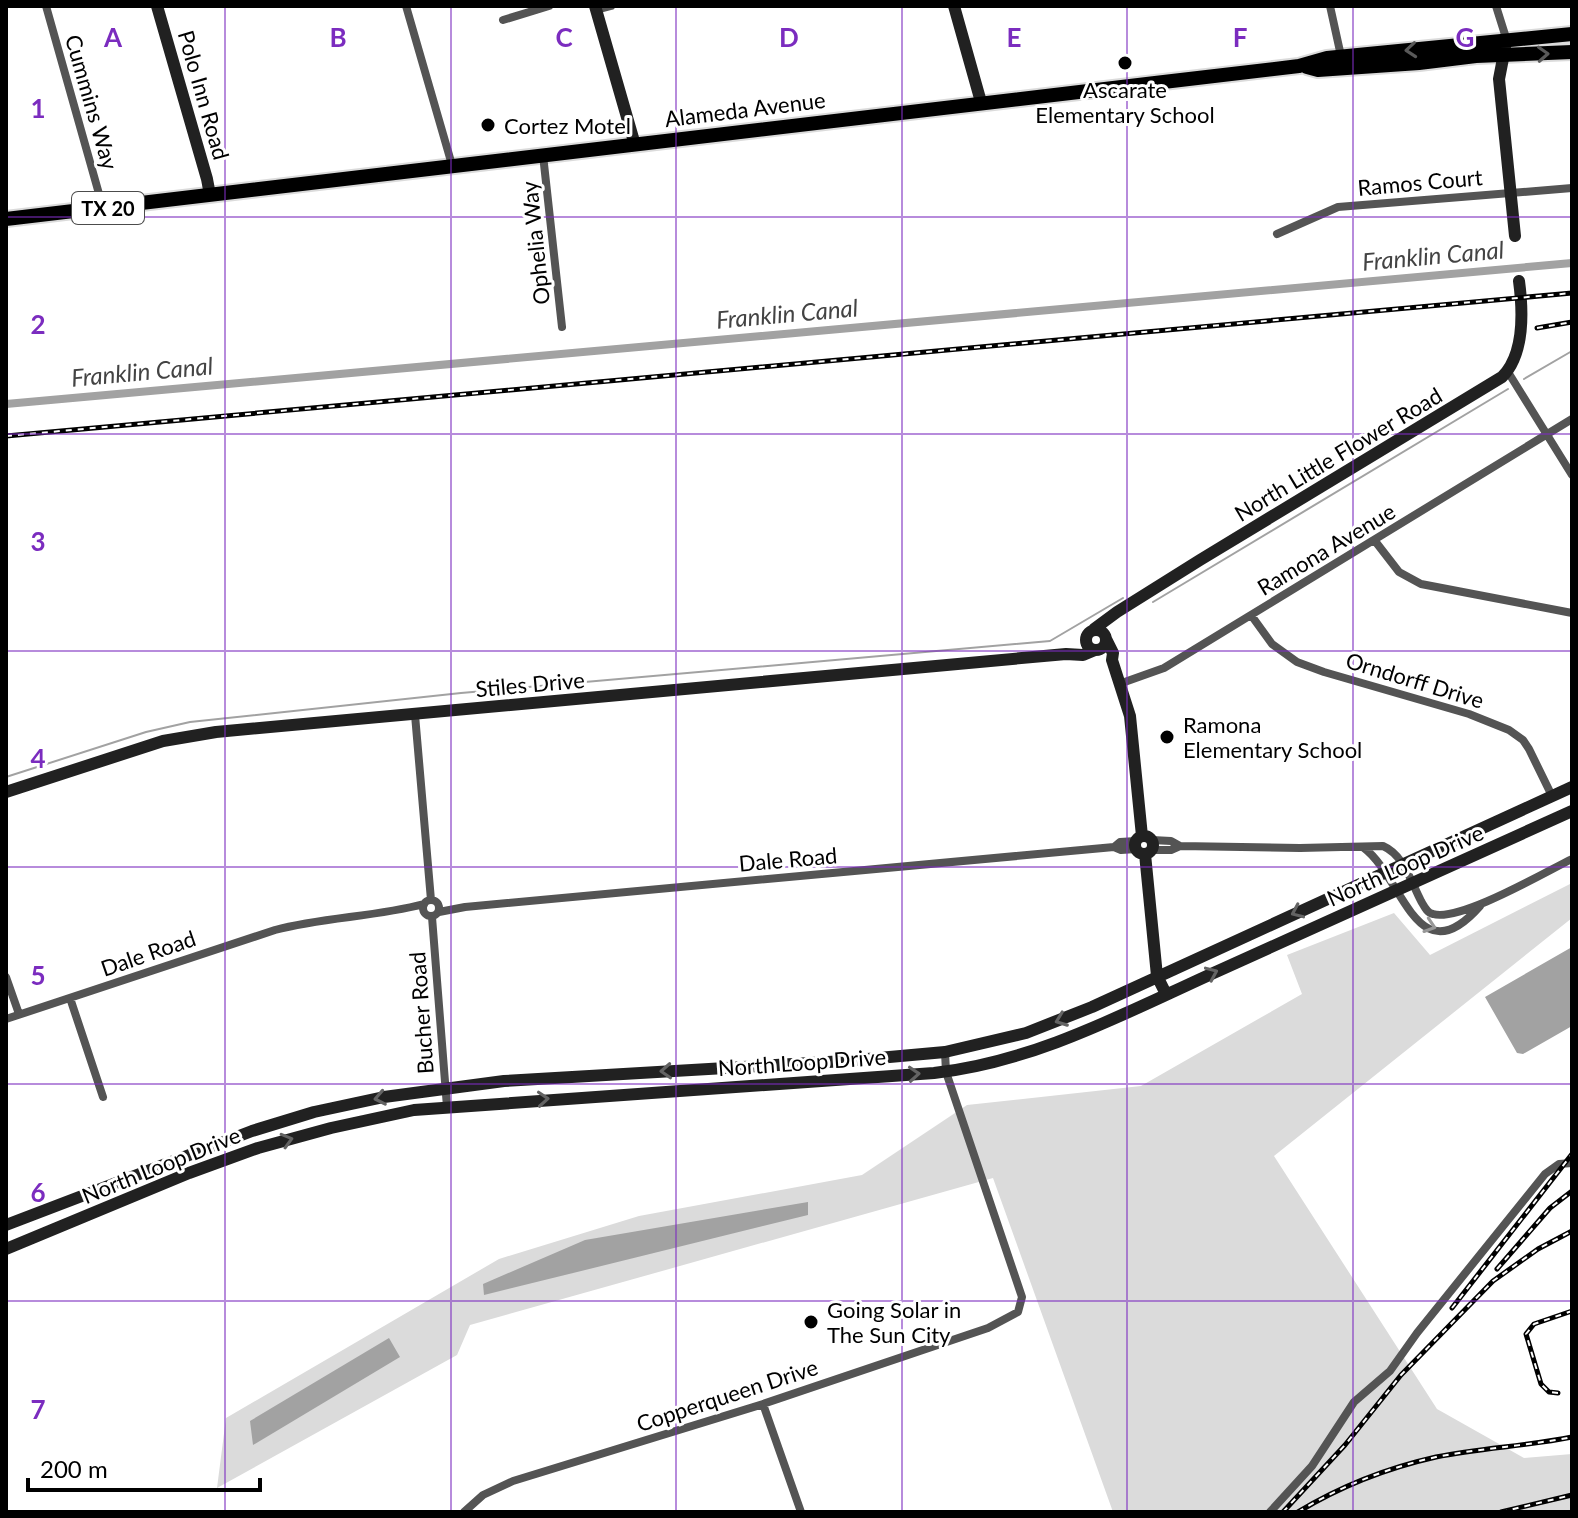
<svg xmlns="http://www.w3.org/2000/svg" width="1578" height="1518" viewBox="0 0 1578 1518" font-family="Lato,sans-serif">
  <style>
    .green { fill: #dbdbdb }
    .water { fill: #a2a2a2 }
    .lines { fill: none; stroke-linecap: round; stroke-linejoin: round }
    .stream { stroke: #a2a2a2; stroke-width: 2 }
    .canal { stroke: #a2a2a2; stroke-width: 8 }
    .primary-casing { stroke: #dbdbdb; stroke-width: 18 }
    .street { stroke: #545454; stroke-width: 8 }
    .secondary { stroke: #212121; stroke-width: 12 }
    .primary { stroke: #000; stroke-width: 14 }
    .rail-casing { stroke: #000; stroke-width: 5 }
    .rail { stroke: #fff; stroke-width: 2; stroke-dasharray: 6; stroke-linecap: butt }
    .oneway { stroke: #595959 }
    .oneway2 { stroke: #646464 }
    .oneway3 { stroke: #989898 }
    .grid { fill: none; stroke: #7b2cbf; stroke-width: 2; stroke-opacity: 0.55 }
    .poi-dot { fill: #000; stroke: #fff; stroke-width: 3 }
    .labels { text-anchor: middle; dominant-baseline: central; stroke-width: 6; stroke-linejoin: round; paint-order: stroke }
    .shield { fill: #fff; stroke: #4c4c4c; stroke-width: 2 }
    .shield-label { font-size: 20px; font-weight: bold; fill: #000 }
    .poi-label { font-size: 22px; fill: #000; stroke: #fff; text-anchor: start }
    .street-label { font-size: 22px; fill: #000; stroke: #fff }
    .water-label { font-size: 24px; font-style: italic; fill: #434343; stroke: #fff }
    .grid-label { font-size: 26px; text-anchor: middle; font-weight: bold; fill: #7b2cbf; stroke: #fff; stroke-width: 6; stroke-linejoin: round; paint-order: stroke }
  </style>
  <rect width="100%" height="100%" fill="#fff"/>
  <path class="green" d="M1572 883V918L1274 1156 1437 1409 1524 1458 1572 1454V1512H1113L993 1178 470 1325 457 1355 217 1488 226 1418 499 1259 639 1216 862 1175 967 1105 1141 1086 1302 994 1287 955 1394 913 1430 955Z"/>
  <path class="water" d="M1572 947V1026L1523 1054 1517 1053 1485 997Z
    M808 1202V1215L484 1295 483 1284 585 1240Z
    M389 1338 400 1357 253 1445 250 1421Z"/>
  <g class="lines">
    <path class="stream" d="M1524 379 1572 351
      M1153 602 1508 389
      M6 777 146 732 190 722 461 693 1050 641 1123 598"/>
    <path class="canal" d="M6 404 1572 263"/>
    <g class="primary-casing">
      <path id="primary" d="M1307 67 1318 70 1419 63 1476 56 1572 52
        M6 219 1155 83 1299 66 1327 58 1572 34"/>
    </g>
    <path class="street" d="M46 6 103 208
      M406 6 452 165
      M1330 6 1341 56
      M1496 6 1507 41
      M596 10 611 6
      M503 20 549 6
      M543 155 562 327
      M1277 234 1338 207 1572 188
      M1508 372 1572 475
      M1375 541 1399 572 1421 584 1572 613
      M1251 615 1272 644 1297 662 1324 672 1469 714 1509 730 1523 740 1529 749 1552 796
      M1119 684 1164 668 1572 419
      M415 715 431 900
      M1152 840 1171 841 1180 846
      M1114 847 1121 850 1136 849
      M1364 848C1403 877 1417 978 1480 906
      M1152 850H1171L1180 846 1300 848 1383 846C1404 855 1411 882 1421 901 1424 906 1427 913 1433 914 1460 922 1545 872 1572 859
      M423 908a8 8 0 1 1 16 0a8 8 0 1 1-16 0Z
      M439 912 465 907 1114 847 1120 842 1136 841
      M432 917 447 1107
      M6 977 19 1014
      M70 998 103 1097
      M6 1019 275 930C324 917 375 917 424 904
      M763 1404 801 1512
      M464 1512 483 1495 513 1481 763 1404 988 1328 1018 1312 1022 1297 946 1072 945 1052
      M1270 1512 1312 1466 1354 1402 1390 1371 1417 1333 1545 1174 1559 1164 1572 1163"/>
    <path class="secondary" d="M157 6 207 179 210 195
      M595 6 635 145
      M954 6 981 102
      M1505 48 1499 79 1515 236
      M1094 629 1117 612 1200 560 1502 377C1525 354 1523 311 1519 281
      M1086 640a10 10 0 1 1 20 0a10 10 0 1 1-20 0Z
      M1106 639 1113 653 1112 660 1130 716 1142 836
      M6 792 163 741 216 732 1066 654 1083 655 1095 650
      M1135 845a9 9 0 1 1 18 0a9 9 0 1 1-18 0Z
      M1145 854 1157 976 1166 994
      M6 1225 252 1131 314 1112 384 1097 504 1081 845 1061 945 1052 1026 1033 1092 1007 1572 787
      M6 1249 189 1173 258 1148 331 1128 414 1110 934 1073C1035 1062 1127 1012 1218 971 1336 917 1454 865 1572 811"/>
    <use href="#primary" class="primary"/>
    <g class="rail-casing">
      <path id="rail" d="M1537 328 1572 322
        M6 436 1572 293
        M1497 1269 1550 1208 1572 1191
        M1452 1308 1572 1154
        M1558 1393 1549 1392 1541 1384 1526 1334 1534 1324 1572 1311
        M1283 1512 1345 1445 1401 1375 1493 1281 1538 1249 1572 1231
        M1298 1512C1341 1486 1387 1468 1436 1457 1481 1448 1527 1446 1572 1437
        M1501 1512 1572 1495"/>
    </g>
    <use href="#rail" class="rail"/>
  </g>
  <defs><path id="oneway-chevron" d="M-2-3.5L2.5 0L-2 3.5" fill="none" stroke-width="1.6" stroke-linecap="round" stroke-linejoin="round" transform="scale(2)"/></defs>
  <g class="oneway">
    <use href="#oneway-chevron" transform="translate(1411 50) rotate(175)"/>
    <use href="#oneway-chevron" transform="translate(1543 54) rotate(-3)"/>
  </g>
  <g class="oneway2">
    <use href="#oneway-chevron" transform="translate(1297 912) rotate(156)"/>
    <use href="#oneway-chevron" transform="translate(1212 973) rotate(-24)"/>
    <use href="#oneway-chevron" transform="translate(1061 1020) rotate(159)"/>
    <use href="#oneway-chevron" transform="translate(666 1071) rotate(177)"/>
    <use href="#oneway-chevron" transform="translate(914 1074) rotate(-4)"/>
    <use href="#oneway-chevron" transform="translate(380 1098) rotate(169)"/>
    <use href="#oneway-chevron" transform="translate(543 1099) rotate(-4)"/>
    <use href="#oneway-chevron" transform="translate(287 1140) rotate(-16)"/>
  </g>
  <use class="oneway3" href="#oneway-chevron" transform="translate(1430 926) rotate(18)"/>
  <path class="grid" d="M225 6V1512M451 6V1512M676 6V1512M902 6V1512M1127 6V1512M1353 6V1512M6 217H1572M6 434H1572M6 651H1572M6 867H1572M6 1084H1572M6 1301H1572"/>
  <g class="poi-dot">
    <circle cx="1125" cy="63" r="8"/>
    <circle cx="488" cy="125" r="8"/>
    <circle cx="1167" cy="737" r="8"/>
    <circle cx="811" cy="1322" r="8"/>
  </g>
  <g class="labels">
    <rect class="shield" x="72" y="192" width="72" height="32" rx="6"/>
    <g class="shield-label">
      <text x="108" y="208">TX 20</text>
    </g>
    <g class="poi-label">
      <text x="1125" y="89" text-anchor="middle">Ascarate<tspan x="1125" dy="25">Elementary School</tspan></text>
      <text x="504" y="125">Cortez Motel</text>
      <text x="1183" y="724">Ramona<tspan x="1183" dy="25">Elementary School</tspan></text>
      <text x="827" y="1309">Going Solar in<tspan x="827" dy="25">The Sun City</tspan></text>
    </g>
    <g class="street-label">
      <text transform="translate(204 95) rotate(74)">Polo Inn Road</text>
      <text transform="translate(92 102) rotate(74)">Cummins Way</text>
      <text transform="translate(745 109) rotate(-7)">Alameda Avenue</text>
      <text transform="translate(1420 182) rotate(-5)">Ramos Court</text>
      <text transform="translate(535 243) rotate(-96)">Ophelia Way</text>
      <text transform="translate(1338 454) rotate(-31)">North Little Flower Road</text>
      <text transform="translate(1326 549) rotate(-31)">Ramona Avenue</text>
      <text transform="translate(1415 680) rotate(17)">Orndorff Drive</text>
      <text transform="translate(530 684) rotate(-5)">Stiles Drive</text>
      <text transform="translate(788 859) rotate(-5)">Dale Road</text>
      <text transform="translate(1405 865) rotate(-24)">North Loop Drive</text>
      <text transform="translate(148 953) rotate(-19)">Dale Road</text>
      <text transform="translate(421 1013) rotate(-94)">Bucher Road</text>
      <text transform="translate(802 1062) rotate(-4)">North Loop Drive</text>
      <text transform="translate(161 1165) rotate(-22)">North Loop Drive</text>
      <text transform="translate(727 1395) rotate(-18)">Copperqueen Drive</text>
    </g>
    <g class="water-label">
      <text transform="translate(1433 255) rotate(-5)">Franklin Canal</text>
      <text transform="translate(787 313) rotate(-5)">Franklin Canal</text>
      <text transform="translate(142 371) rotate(-5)">Franklin Canal</text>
    </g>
  </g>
  <g class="grid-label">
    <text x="113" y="47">A</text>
    <text x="338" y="47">B</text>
    <text x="564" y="47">C</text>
    <text x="789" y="47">D</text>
    <text x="1014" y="47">E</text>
    <text x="1240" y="47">F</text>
    <text x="1465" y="47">G</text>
    <text x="38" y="118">1</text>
    <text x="38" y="334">2</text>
    <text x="38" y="551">3</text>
    <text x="38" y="768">4</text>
    <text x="38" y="985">5</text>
    <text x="38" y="1202">6</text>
    <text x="38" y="1419">7</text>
  </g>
  <rect width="1578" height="1518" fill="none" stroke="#000000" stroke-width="16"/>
  <path d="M28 1478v12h232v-12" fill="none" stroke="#000000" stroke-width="4"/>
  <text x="40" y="1478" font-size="24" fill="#000000" stroke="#ffffff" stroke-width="6" paint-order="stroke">200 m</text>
</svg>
